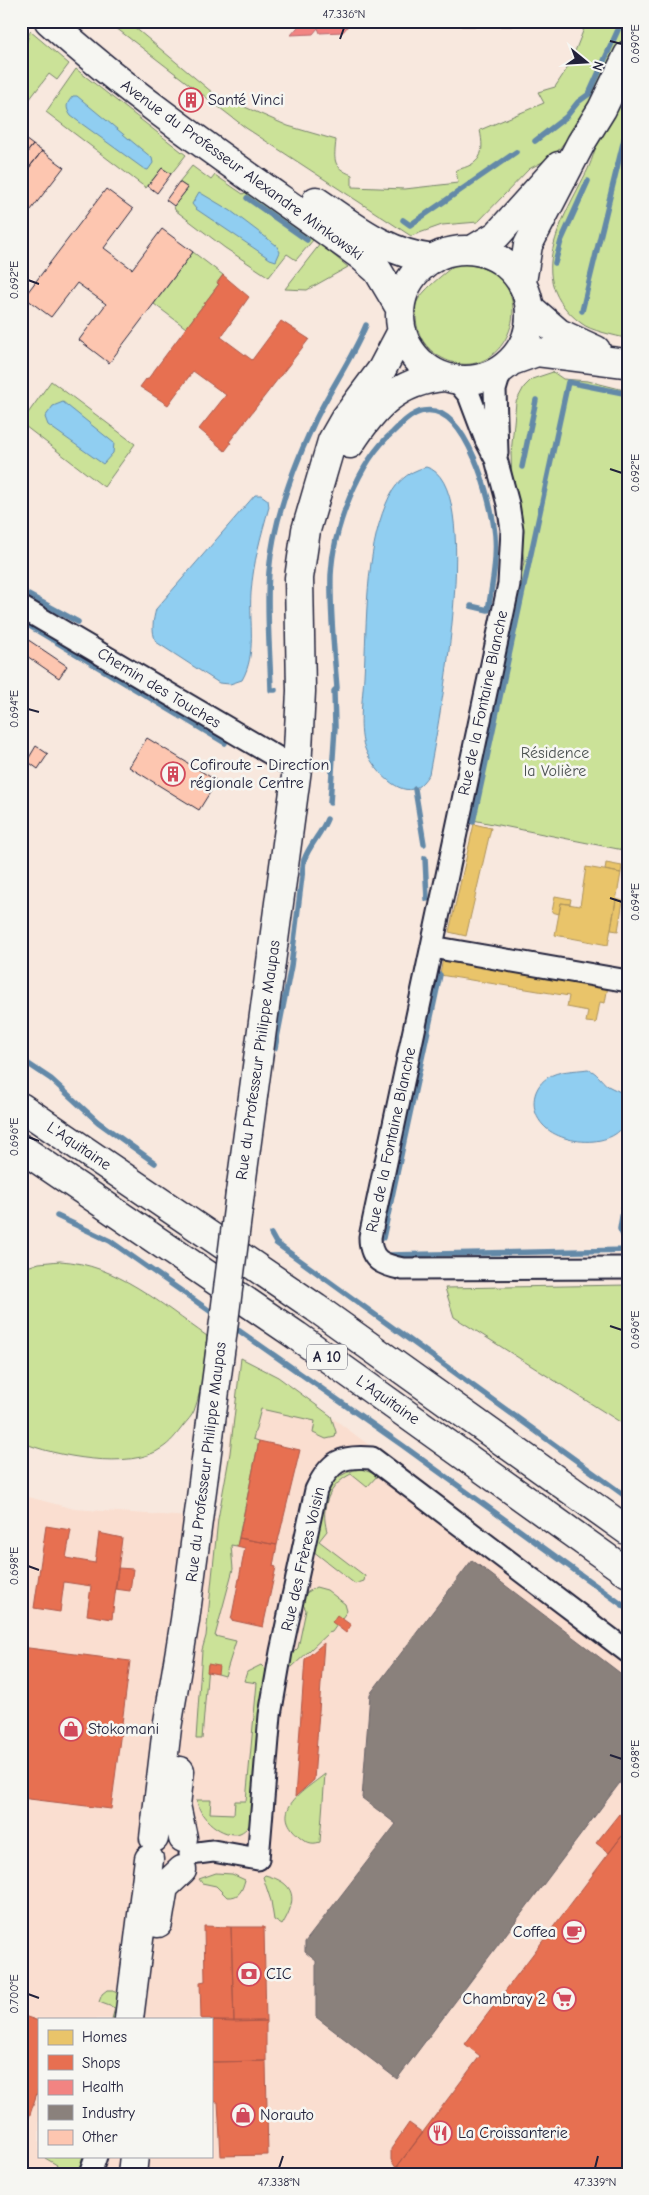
<svg xmlns="http://www.w3.org/2000/svg" width="649" height="2195" viewBox="0 0 649 2195" font-family="'Comic Neue',sans-serif">
  <style>
    .built { fill: #faded0; fill-rule: evenodd }
    .green { fill: #cbe298; stroke: #76826a }
    .water { fill: #90cef1; stroke: #6489a8 }
    .homes { fill: #e9c46a; stroke: #ad935c }
    .shops { fill: #e76f51; stroke: #ac584a }
    .health { fill: #f28482; stroke: #b4676d }
    .industry { fill: #8a817c; stroke: #6b6468 }
    .lines { fill: none; stroke-linecap: round; stroke-linejoin: round }
    .stream { stroke: #6489a8; stroke-width: 5.5 }
    .building { fill: #fdc6b0; stroke: #22223b }
    .street-casing { stroke: #22223b; stroke-width: 25 }
    .secondary-casing { stroke: #22223b; stroke-width: 31 }
    .highway-casing { stroke: #22223b; stroke-width: 31 }
    .street { stroke: #f6f6f2; stroke-width: 21 }
    .secondary { stroke: #f6f6f2; stroke-width: 28 }
    .highway { stroke: #f6f6f2; stroke-width: 28 }
    .secondary-bridge-casing { stroke: #22223b; stroke-width: 31; stroke-linecap: butt }
    .secondary-bridge { stroke: #f6f6f2; stroke-width: 28 }
    .ticks { fill: none; stroke: #22223b; stroke-width: 2 }
    .labels { text-anchor: middle; dominant-baseline: central; stroke-width: 5; stroke-linejoin: round; paint-order: stroke }
    .shield { fill: #f6f6f2; stroke: #626272; stroke-width: 1 }
    .shield-label { font-size: 15px; font-weight: bold; fill: #22223b }
    .poi-label { font-size: 16px; fill: #22223b; stroke: #f6f6f2; text-anchor: start }
    .street-label { font-size: 16px; fill: #22223b; stroke: #f6f6f2 }
    .park-label { font-size: 16px; fill: #4c5252; stroke: #f6f6f2 }
    .neatline { fill: none; stroke: #22223b; stroke-width: 2 }
    .ticks-label { font-size: 12px; text-anchor: middle; fill: #22223b }
  </style>
  <rect width="100%" height="100%" fill="#f8e8de"/>
  <filter id="ink" filterUnits="userSpaceOnUse"><feTurbulence type="fractalNoise" baseFrequency=".02" numOctaves="2"/><feDisplacementMap in="SourceGraphic" scale="10" xChannelSelector="R" yChannelSelector="G"/><feConvolveMatrix kernelMatrix="1 2 1 2 8 2 1 2 1" color-interpolation-filters="sRGB"/></filter>
  <g filter="url(#ink)">
    <path class="built" d="M241 1358 278 1377 628 1639V2174H21V1495L74 1509 219 1519ZM39 2019H211V2156H39Z"/>
    <path class="green" d="M107 21H127L213 93 288 126 336 140C334 160 332 167 352 175V187L405 189 458 183 456 170C481 164 485 155 480 130L544 103 538 92 555 87 570 64 587 21H628V26L616 58 580 121 554 156 529 169 478 222 442 225 411 236 246 128Z
      M30 31 69 64 57 80 49 74 29 100C14 78 23 55 30 31Z
      M76 69 186 155 171 174 162 168 146 188 46 112Z
      M628 78V339C615 335 590 331 581 323 522 279 563 219 588 169 593 158 596 145 600 133 608 114 619 96 628 78Z
      M192 166 211 180 215 175 243 194 246 192 314 239 296 260 287 254 269 277 225 248 175 210 174 206 188 188 179 182Z
      M320 244 348 267 307 290 285 289Z
      M193 252 223 275 217 283 219 284 186 328 154 304Z
      M456 264C553 264 511 394 442 358 425 349 416 334 416 315 416 312 415 306 416 304 420 292 446 272 456 264Z
      M553 372 563 379 588 381 628 391V851L468 819 524 562 512 481 511 454 516 402 524 387 532 379Z
      M51 381 135 444 104 487 21 423Z
      M60 1261C117 1264 162 1305 207 1336 204 1361 203 1387 194 1411 192 1416 187 1421 183 1426 177 1434 170 1443 162 1448 131 1471 54 1456 21 1442V1269L39 1263Z
      M628 1285V1427L454 1317 445 1288Z
      M241 1358 278 1377 331 1416 336 1432 335 1437 326 1439 313 1433 315 1421 261 1409 253 1439 259 1441 237 1546 231 1545 233 1569 215 1636 236 1641 225 1676 218 1674 208 1665 202 1739H196L202 1650 206 1636 218 1519 230 1453Z
      M361 1469 378 1475 367 1487 351 1474C329 1485 320 1507 327 1531L319 1541 365 1576 364 1581 355 1584 313 1551C320 1517 318 1474 361 1469Z
      M316 1587 327 1590 345 1604 347 1611 332 1632 328 1633 292 1667 287 1666 290 1656 298 1648 306 1610 301 1601 303 1595Z
      M261 1665 267 1671 254 1818C250 1824 247 1830 240 1833 223 1839 198 1817 197 1800H211L210 1813 234 1814 235 1801H246L257 1683 244 1681 247 1672Z
      M325 1774 320 1842C311 1845 306 1842 299 1836 268 1810 304 1791 325 1774Z
      M216 1873 232 1874 245 1880C242 1890 240 1898 227 1897L216 1886 202 1883 199 1879Z
      M265 1875C296 1883 298 1899 282 1925L274 1920 271 1901 263 1877Z
      M107 1990H113L121 1994 116 2019H112L115 2008 99 2002 102 1994Z
      M48 2156H83L77 2174H52L57 2165 45 2158Z"/>
    <path class="water" d="M73 96H77L152 158 153 163 148 170 144 169 71 116C65 107 66 104 73 96Z
      M199 192 231 211 276 245 280 252 276 261 270 259 196 209 192 204Z
      M63 402 114 443 113 453 103 464 48 425 45 417 53 406Z
      M426 467C486 481 438 727 429 774 425 780 420 787 413 789 395 794 372 766 366 751 357 732 363 697 364 676 367 622 365 554 386 504 394 484 406 472 426 467Z
      M255 495H261L268 500 269 507C261 536 253 563 251 593 249 622 257 654 242 680L230 684 219 683 156 642C151 630 153 621 156 609Z
      M588 1069C598 1073 600 1080 608 1086 613 1089 620 1091 625 1095 629 1099 628 1105 628 1110 628 1150 563 1148 543 1125 530 1111 531 1089 547 1078 558 1070 575 1071 588 1069Z"/>
    <path class="homes" d="M474 824 491 828 466 936 449 932Z
      M606 863 622 866 621 873 605 870Z
      M586 867 621 873 608 945 555 935 561 903 580 906Z
      M555 896 571 899 570 904 561 903 559 914 552 912Z
      M616 899 623 901 618 931 611 930Z
      M443 958 608 986 605 1003 600 1002 596 1023 586 1022 588 1011 567 1007 569 996 440 975Z"/>
    <path class="shops" d="M223 275 249 297 221 337 252 360 281 321 309 339 229 442 231 443 225 451 199 429 226 395 193 371 168 405 140 387 146 379 147 380 219 284 217 283Z
      M259 1441 300 1450 277 1545 239 1538Z
      M46 1526 71 1530 66 1558 95 1563 99 1533 122 1538 112 1619 87 1615 91 1586 64 1582 60 1612 34 1608Z
      M239 1538 277 1545 273 1566 276 1567 263 1627 231 1620 245 1548 237 1546Z
      M118 1568 133 1569 130 1591 115 1589Z
      M337 1615 351 1625 346 1633 332 1622Z
      M324 1643 314 1780 295 1797 305 1659Z
      M21 1647 130 1661 111 1809 21 1798Z
      M208 1664 219 1666 218 1674 207 1672Z
      M619 1814 628 1820V1828L609 1853 596 1843Z
      M628 1828V2174H396V2168L480 2056 465 2044Z
      M204 1926 231 1927 234 2022 211 2021V2019H201L200 1982 205 1981Z
      M231 1927H264L266 2021 234 2022Z
      M21 2015 39 2021V2087L21 2142Z
      M211 2021H266V2061L211 2062Z
      M266 2061 268 2155 221 2156 218 2102H211V2062Z
      M409 2123 423 2133 396 2168 391 2160V2149Z"/>
    <path class="health" d="M303 21H352L343 32 320 33 318 28 313 34 291 35Z
      M456 21H484L482 26H461Z
      M485 21H508L512 26H489Z"/>
    <path class="industry" d="M472 1560 628 1679V1772L397 2079 316 2017V1961L305 1952V1942L396 1824 362 1798 370 1694Z"/>
    <g class="lines">
      <path class="stream" d="M535 141 566 117 578 102 589 94 622 21
        M247 198 307 240
        M403 220 410 225 516 152
        M555 263 561 241 588 181
        M582 311 628 123
        M522 467 536 400
        M21 591 78 622
        M21 621 225 743
        M275 690H271C270 651 266 611 269 572 273 522 293 468 314 423 330 389 352 359 366 325
        M415 789 424 844
        M330 803 335 727 334 691 337 688C334 650 330 613 331 575 333 529 358 462 393 432 401 424 412 413 423 411 467 402 492 504 495 535 497 560 492 586 488 610L471 606
        M473 822 568 382 628 394
        M425 858 427 899
        M275 1048 291 966 304 860C310 844 321 834 327 819
        M21 1059 51 1079 98 1122 155 1163
        M628 1180 620 1229 628 1245
        M57 1216 110 1241 217 1316
        M271 1234 276 1243 628 1498
        M383 1238 440 975
        M389 1255 628 1250
        M231 1325 402 1445 628 1609"/>
    </g>
    <path class="building" d="M21 136 33 145 21 160Z
      M33 145 42 151 21 178V160Z
      M42 151 64 167 21 223V178Z
      M162 168 171 174 157 193 148 186Z
      M179 182 188 188 174 206 166 200Z
      M106 189 133 209 104 248 132 269 162 229 193 252 109 363 79 340 106 304 77 283 51 317 24 297Z
      M21 635 67 666 59 678 21 652Z
      M147 738 217 781 199 810 129 767Z
      M36 746 48 754 38 769 27 761Z"/>
    <g class="lines">
      <g class="street-casing">
        <path id="street" d="M456 380 469 395 486 440 496 459 508 504 512 530 509 584 370 1237C370 1261 383 1265 403 1269L628 1268
          M497 453 495 390 501 370
          M21 607 297 769
          M432 947 628 981
          M190 1854 213 1851 258 1859 270 1715 281 1652 316 1490C330 1461 341 1455 372 1458L628 1652
          M90 2174 96 2156"/>
      </g>
      <g class="secondary-casing">
        <path id="secondary" d="M49 21C146 109 256 180 361 256L378 271 400 308
          M316 201C355 227 385 253 433 259
          M400 315a65 65 0 1 1 130 0a65 65 0 1 1-130 0Z
          M472 250 497 235 559 166
          M522 282 528 245 581 143 602 109 628 55
          M530 308 559 333 596 350
          M512 361 537 352 625 363
          M350 444C374 407 397 381 444 377
          M240 1193 297 769 301 691 299 578 306 530 332 441 344 420 382 369 402 331
          M180 1771 176 1805 183 1838
          M154 1838 167 1728 185 1620 221 1345
          M158 1923 164 1887 182 1870
          M129 2019 149 1859
          M132 2174 134 2156"/>
      </g>
      <g class="highway-casing">
        <path id="highway" d="M21 1107 316 1308 628 1531
          M21 1148 297 1336 628 1573"/>
      </g>
      <use href="#street" class="street"/>
      <use href="#secondary" class="secondary"/>
      <use href="#highway" class="highway"/>
      <g class="secondary-bridge-casing">
        <path id="secondary-bridge" d="M221 1345 240 1193"/>
      </g>
      <use href="#secondary-bridge" class="secondary-bridge"/>
    </g>
  </g>
  <path class="ticks" d="M340 39 344 28M610 41 622 44M28 280 39 284M610 469 622 473M28 709 39 712M610 898 622 902M28 1137 39 1141M610 1326 622 1330M28 1566 39 1570M610 1755 622 1759M28 1994 39 1998M279 2168 283 2156M595 2168 598 2156"/>
  <defs>
    <g id="building-ring" transform="scale(1.25)"><circle r="9.5" fill="#f6f6f2" stroke="#d1495b" stroke-width="1.5"/><path d="M-4-6H4V6H1V3H-1V6H-4ZM-2.5-4.3h1.7v1.8h-1.7ZM.8-4.3h1.7v1.8H.8ZM-2.5-1h1.7V.8h-1.7ZM.8-1h1.7V.8H.8Z" fill="#d1495b"/></g>
    <g id="shop-ring" transform="scale(1.25)"><circle r="9.5" fill="#f6f6f2" stroke="#d1495b" stroke-width="1.5"/><path d="M-5-2.5h2.3a2.7 3.5 0 0 1 5.4 0H5L5.5 6h-11ZM-1.5-2.5h3a1.5 2.3 0 0 0-3 0Z" fill="#d1495b"/></g>
    <g id="cafe-ring" transform="scale(1.25)"><circle r="9.5" fill="#f6f6f2" stroke="#d1495b" stroke-width="1.5"/><path d="M-5.5-4.5H6V0H3Q3 3.5 0 3.5H-2.5Q-5.5 3.5-5.5 0ZM3-3.2v2h1.7v-2ZM-6 4.5H4V6H-6Z" fill="#d1495b"/></g>
    <g id="bank-ring" transform="scale(1.25)"><circle r="9.5" fill="#f6f6f2" stroke="#d1495b" stroke-width="1.5"/><path d="M-6-4H6V4H-6ZM0-2.3a2.3 2.3 0 1 0 0 4.6a2.3 2.3 0 1 0 0-4.6Z" fill="#d1495b"/></g>
    <g id="supermarket-ring" transform="scale(1.25)"><circle r="9.5" fill="#f6f6f2" stroke="#d1495b" stroke-width="1.5"/><path d="M-6-5.5h2.5l.6 2H6L4.5 2H-2.5L-4.4-4H-6ZM-1.5 3.2a1.3 1.3 0 1 0 .1 0ZM3 3.2a1.3 1.3 0 1 0 .1 0Z" fill="#d1495b"/></g>
    <g id="restaurant-ring" transform="scale(1.25)"><circle r="9.5" fill="#f6f6f2" stroke="#d1495b" stroke-width="1.5"/><path d="M-5-6h1v4h1v-4h1v4h1v-4h1v5L-1.5 .5V6h-2V.5L-5-1ZM5-6V6H3V1.5H1.5Q1.5-4 5-6Z" fill="#d1495b"/></g>
  </defs>
  <g fill-rule="evenodd">
    <use href="#building-ring" x="191" y="100"/>
    <use href="#building-ring" x="173" y="774"/>
    <use href="#shop-ring" x="71" y="1729"/>
    <use href="#cafe-ring" x="574" y="1932"/>
    <use href="#bank-ring" x="249" y="1974"/>
    <use href="#supermarket-ring" x="564" y="1999"/>
    <use href="#shop-ring" x="243" y="2115"/>
    <use href="#restaurant-ring" x="440" y="2133"/>
  </g>
  <g class="labels">
    <rect class="shield" x="307" y="1344.5" width="40" height="25" rx="4"/>
    <g class="shield-label">
      <text x="327" y="1357">A 10</text>
    </g>
    <g class="poi-label">
      <text x="208" y="100">Santé Vinci</text>
      <text x="190" y="765">Cofiroute - Direction<tspan x="190" dy="18">régionale Centre</tspan></text>
      <text x="88" y="1729">Stokomani</text>
      <text x="556" y="1932" text-anchor="end">Coffea</text>
      <text x="266" y="1974">CIC</text>
      <text x="546" y="1999" text-anchor="end">Chambray 2</text>
      <text x="260" y="2115">Norauto</text>
      <text x="458" y="2133">La Croissanterie</text>
    </g>
    <g class="street-label">
      <text transform="translate(242 170) rotate(36)">Avenue du Professeur Alexandre Minkowski</text>
      <text transform="translate(159 688) rotate(31)">Chemin des Touches</text>
      <text transform="translate(483 703) rotate(-78)">Rue de la Fontaine Blanche</text>
      <text transform="translate(258 1060) rotate(-82)">Rue du Professeur Philippe Maupas</text>
      <text transform="translate(391 1140) rotate(-78)">Rue de la Fontaine Blanche</text>
      <text transform="translate(79 1146) rotate(34)">L'Aquitaine</text>
      <text transform="translate(388 1400) rotate(35)">L'Aquitaine</text>
      <text transform="translate(206 1462) rotate(-83)">Rue du Professeur Philippe Maupas</text>
      <text transform="translate(303 1559) rotate(-77)">Rue des Frères Voisin</text>
    </g>
    <g class="park-label">
      <text x="555" y="753">Résidence<tspan x="555" dy="18">la Volière</tspan></text>
    </g>
  </g>
  <rect width="649" height="2195" fill="none" stroke="#f6f6f2" stroke-width="55"/>
  <rect x="38" y="2018" width="175" height="140" fill="#f6f6f2" stroke="#a1a1a9"/>
  <rect x="48" y="2030" width="25" height="15" fill="#e9c46a" stroke="#a1a1a9"/>
  <text x="82" y="2042" font-size="15" fill="#22223b">Homes</text>
  <rect x="48" y="2055" width="25" height="15" fill="#e76f51" stroke="#a1a1a9"/>
  <text x="82" y="2068" font-size="15" fill="#22223b">Shops</text>
  <rect x="48" y="2080" width="25" height="15" fill="#f28482" stroke="#a1a1a9"/>
  <text x="82" y="2092" font-size="15" fill="#22223b">Health</text>
  <rect x="48" y="2105" width="25" height="15" fill="#8a817c" stroke="#a1a1a9"/>
  <text x="82" y="2118" font-size="15" fill="#22223b">Industry</text>
  <rect x="48" y="2130" width="25" height="15" fill="#fdc6b0" stroke="#a1a1a9"/>
  <text x="82" y="2142" font-size="15" fill="#22223b">Other</text>
  <g transform="translate(586 62) rotate(108)" stroke="#f6f6f2" stroke-width="4" paint-order="stroke">
  <path d="M0-4L9 19L0 12L-9 19Z" fill="#22223b"/>
  <text y="-8" font-size="14" font-weight="bold" text-anchor="middle" fill="#22223b">N</text>
  </g>
  <rect x="28" y="28" width="594" height="2140" class="neatline"/>
  <g class="ticks-label">
    <text x="344" y="18">47.336°N</text>
    <text transform="translate(635 44) rotate(-90)" y="4">0.690°E</text>
    <text transform="translate(14 280) rotate(-90)" y="4">0.692°E</text>
    <text transform="translate(635 473) rotate(-90)" y="4">0.692°E</text>
    <text transform="translate(14 709) rotate(-90)" y="4">0.694°E</text>
    <text transform="translate(635 902) rotate(-90)" y="4">0.694°E</text>
    <text transform="translate(14 1137) rotate(-90)" y="4">0.696°E</text>
    <text transform="translate(635 1330) rotate(-90)" y="4">0.696°E</text>
    <text transform="translate(14 1566) rotate(-90)" y="4">0.698°E</text>
    <text transform="translate(635 1759) rotate(-90)" y="4">0.698°E</text>
    <text transform="translate(14 1994) rotate(-90)" y="4">0.700°E</text>
    <text x="279" y="2186">47.338°N</text>
    <text x="595" y="2186">47.339°N</text>
  </g>
</svg>
